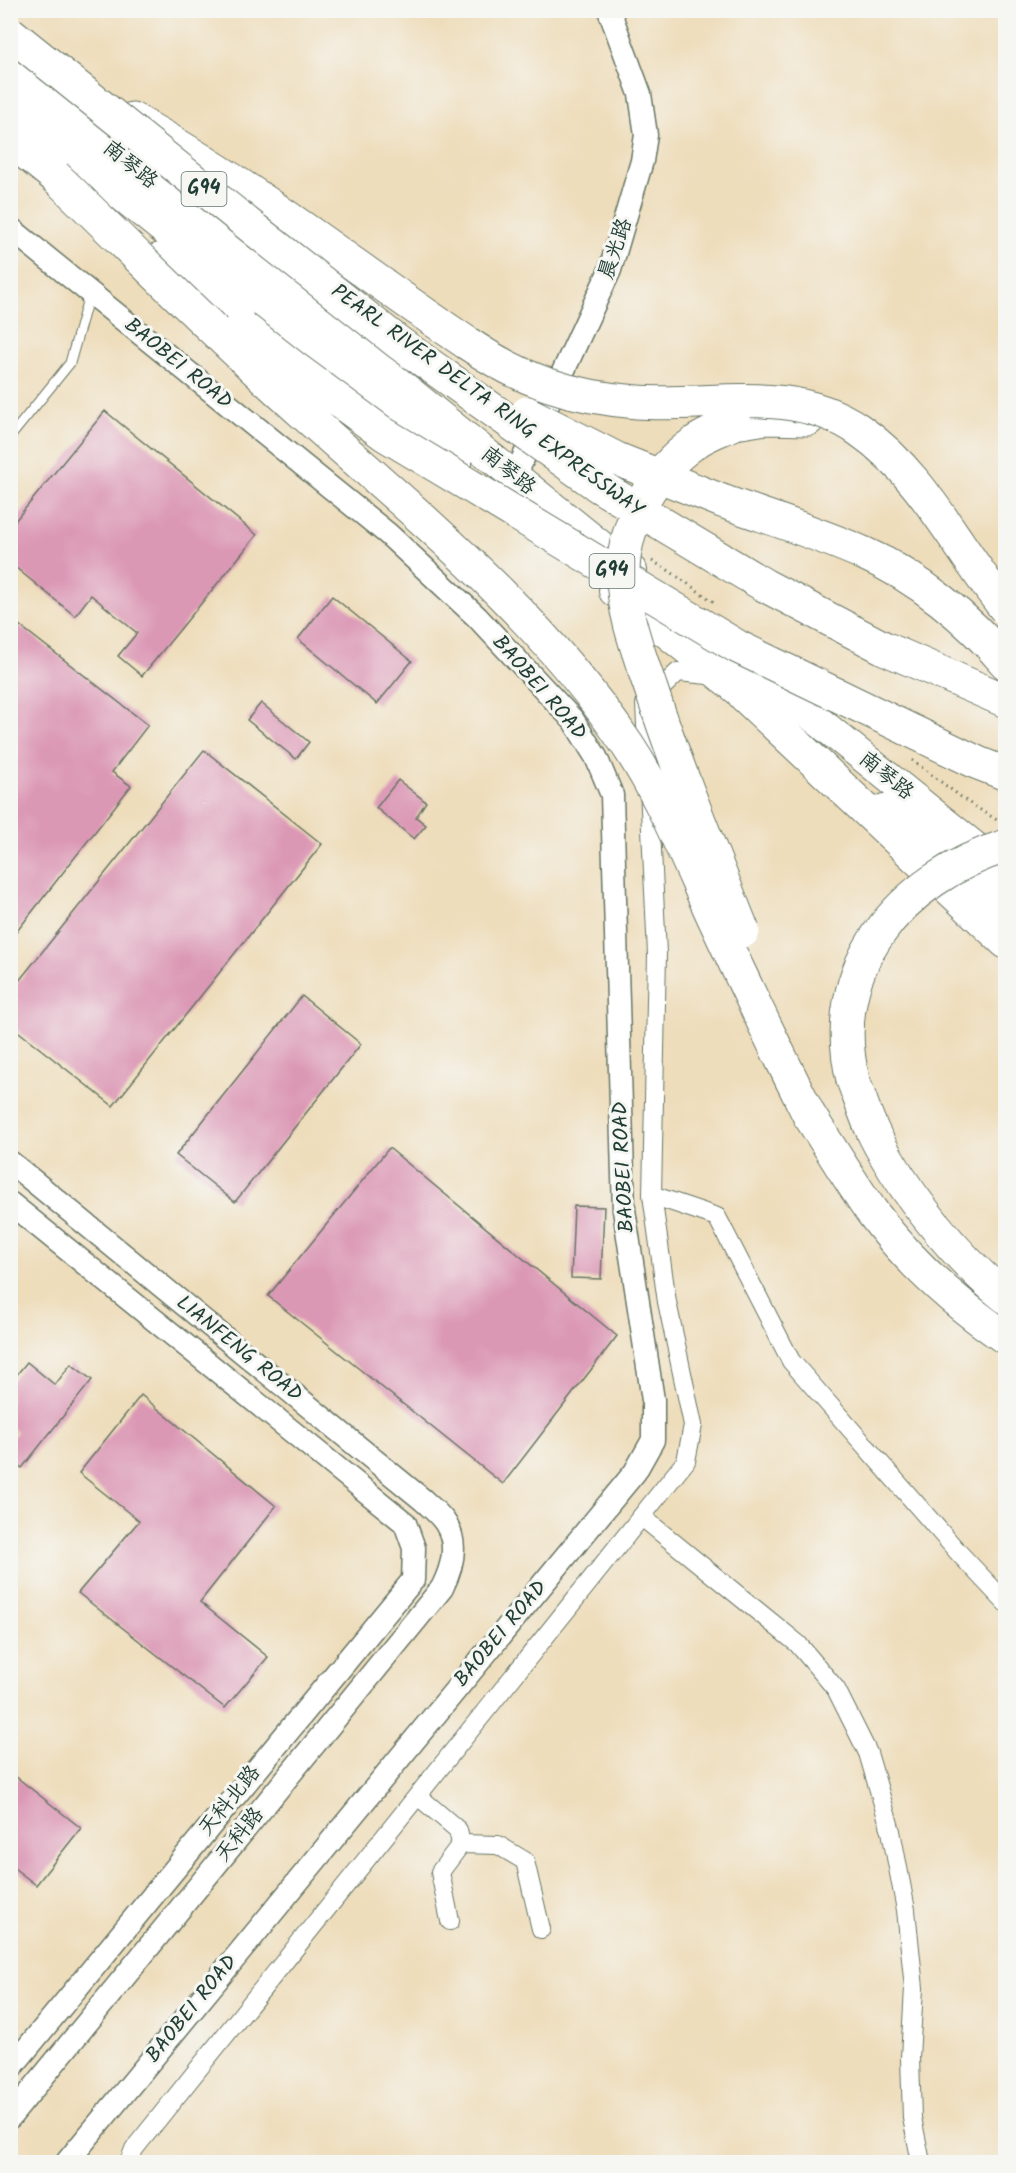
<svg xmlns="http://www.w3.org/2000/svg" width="1016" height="2173" viewBox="0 0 1016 2173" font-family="Kalam,'LXGW WenKai TC',sans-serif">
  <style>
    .building { fill: #db98b5 }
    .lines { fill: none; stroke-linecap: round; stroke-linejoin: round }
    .service-casing { stroke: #677563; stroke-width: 11 }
    .minor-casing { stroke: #677563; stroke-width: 20 }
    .tertiary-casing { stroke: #677563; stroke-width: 25 }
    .primary-casing { stroke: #677563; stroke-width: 32 }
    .motorway-casing { stroke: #677563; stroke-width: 35 }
    .path { stroke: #677563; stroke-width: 3; stroke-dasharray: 1.5 4.5; stroke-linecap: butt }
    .service { stroke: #fff; stroke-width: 9 }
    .minor { stroke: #fff; stroke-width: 18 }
    .tertiary { stroke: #fff; stroke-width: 22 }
    .primary { stroke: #fff; stroke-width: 30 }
    .motorway { stroke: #fff; stroke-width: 33 }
    .motorway-bridge-casing { stroke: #677563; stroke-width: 35; stroke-linecap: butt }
    .motorway-bridge { stroke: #fff; stroke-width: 33 }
    .labels { text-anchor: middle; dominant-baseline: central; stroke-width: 6; stroke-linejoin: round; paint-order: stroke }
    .shield { fill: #f6f6f2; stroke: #60746d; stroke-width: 1.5 }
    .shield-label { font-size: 20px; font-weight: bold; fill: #1f3d34 }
    .street-label { font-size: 21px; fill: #1f3d34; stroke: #f6f6f2 }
  </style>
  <rect width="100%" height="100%" fill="#f6f6f2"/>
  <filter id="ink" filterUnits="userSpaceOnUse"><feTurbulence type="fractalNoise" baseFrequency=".0167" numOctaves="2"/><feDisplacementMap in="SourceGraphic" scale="12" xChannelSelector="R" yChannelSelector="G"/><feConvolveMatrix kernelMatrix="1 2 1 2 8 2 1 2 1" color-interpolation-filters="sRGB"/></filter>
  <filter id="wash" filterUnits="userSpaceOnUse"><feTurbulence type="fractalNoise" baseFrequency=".008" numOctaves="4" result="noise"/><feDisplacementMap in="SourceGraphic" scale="24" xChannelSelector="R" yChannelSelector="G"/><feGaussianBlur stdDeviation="1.35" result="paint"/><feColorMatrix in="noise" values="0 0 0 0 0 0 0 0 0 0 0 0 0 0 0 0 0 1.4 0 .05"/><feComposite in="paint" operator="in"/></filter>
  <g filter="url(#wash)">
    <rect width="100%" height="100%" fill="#edb"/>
    <g id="blocks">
      <path class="building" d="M105 411 257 535 142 676 118 656 137 633 91 595 75 616 10 563V527Z
        M332 596 412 661 377 704 298 639Z
        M10 618 148 725 112 772 131 786 10 940Z
        M261 703 309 742 296 759 247 720Z
        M204 750 322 844 113 1106 10 1025V992Z
        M398 780 426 802 416 817 426 825 414 839 376 808Z
        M302 996 361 1044 235 1202 176 1155Z
        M389 1148 617 1336 503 1484 268 1296Z
        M574 1206 604 1207 601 1279 571 1278Z
        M27 1362 55 1385 71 1364 92 1380 22 1468 10 1459V1440L17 1432 10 1426V1383Z
        M141 1395 276 1506 200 1602 268 1657 225 1708 78 1593 139 1521 79 1473Z
        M10 1772 81 1828 36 1885 10 1865Z"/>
    </g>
  </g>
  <g filter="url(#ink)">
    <use href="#blocks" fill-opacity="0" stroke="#677563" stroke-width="1.5"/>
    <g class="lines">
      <g class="service-casing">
        <path id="service" d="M10 437 70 363 89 295"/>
      </g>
      <g class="minor-casing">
        <path id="minor" d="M652 1195 717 1217 791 1361 958 1552 1006 1603
          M642 1517 798 1644 836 1689 868 1753 891 1831 906 1910 914 1988 910 2058 912 2118 921 2162
          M418 1796 458 1830 461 1844 440 1872 450 1921
          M461 1844 498 1845 525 1861 541 1929
          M129 2162 134 2149 686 1461 693 1425 667 1302 652 1195 657 954 645 704 678 672 718 676"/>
      </g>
      <g class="tertiary-casing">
        <path id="tertiary" d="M10 228 388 534 477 617 573 720 596 757 612 795 624 1210 653 1400V1440L635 1472 67 2162
          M515 476 610 270 642 161 646 135 640 94 609 10
          M10 1162 423 1500C430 1507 441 1515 446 1524 459 1545 452 1568 442 1588L10 2117
          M10 1203 405 1523 414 1548 413 1580 10 2069"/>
      </g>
      <g class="primary-casing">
        <path id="primary" d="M10 69 632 571
          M10 106 457 465
          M614 591 764 711
          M735 654 1006 872
          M885 809 1006 907"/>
      </g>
      <g class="motorway-casing">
        <path id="motorway" d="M132 119C250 184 355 268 467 343
          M10 140 77 194
          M159 260 242 327
          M735 423 766 418 808 419
          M722 501C769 518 818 533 865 554 919 578 968 618 1006 663
          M744 695 1006 942
          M853 1080C860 1098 866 1118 875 1136 903 1191 957 1259 1006 1297
          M809 1115C830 1147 850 1181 872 1212 908 1261 956 1304 1006 1338"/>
      </g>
      <path class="path" d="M652 561 665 568 714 602
        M912 760 969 803 1002 823"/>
      <use href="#service" class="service"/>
      <use href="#minor" class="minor"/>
      <use href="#tertiary" class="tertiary"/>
      <use href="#primary" class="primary"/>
      <use href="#motorway" class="motorway"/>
      <g class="motorway-bridge-casing">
        <path id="motorway-bridge" d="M10 33 259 233 399 343 599 486 764 585 884 648 1006 701
          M55 176C137 255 218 337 303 413 420 518 540 614 628 746 663 799 687 859 713 916 744 983 776 1049 809 1115
          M242 327 293 367 384 434 738 647 978 763 1006 774
          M467 343C521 380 571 397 637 402 712 407 792 384 859 430 924 475 957 549 1006 609
          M527 413 617 459 722 501
          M735 423C721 429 706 434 694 443 654 471 625 521 623 570 622 610 638 651 651 689 678 771 711 851 743 931
          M853 1080C825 967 901 878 1006 846"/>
      </g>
      <use href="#motorway-bridge" class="motorway-bridge"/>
    </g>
  </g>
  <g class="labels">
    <g class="shield">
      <rect x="181.5" y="172" width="45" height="34" rx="4.5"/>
      <rect x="589.5" y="554" width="45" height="34" rx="4.5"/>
    </g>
    <g class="shield-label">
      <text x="204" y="189">G94</text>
      <text x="612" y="571">G94</text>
    </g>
    <g class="street-label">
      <text transform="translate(130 165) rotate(39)">南琴路</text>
      <text transform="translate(616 249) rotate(-71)">晨光路</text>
      <text transform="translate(178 364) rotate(39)">BAOBEI ROAD</text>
      <text transform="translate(487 401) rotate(36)">PEARL RIVER DELTA RING EXPRESSWAY</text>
      <text transform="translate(508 471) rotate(39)">南琴路</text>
      <text transform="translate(539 688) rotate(49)">BAOBEI ROAD</text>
      <text transform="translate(886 776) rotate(39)">南琴路</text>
      <text transform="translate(624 1167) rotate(-93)">BAOBEI ROAD</text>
      <text transform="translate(239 1349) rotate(39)">LIANFENG ROAD</text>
      <text transform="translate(501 1634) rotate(-50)">BAOBEI ROAD</text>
      <text transform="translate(230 1801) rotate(-51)">天科北路</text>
      <text transform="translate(240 1835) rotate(-51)">天科路</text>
      <text transform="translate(192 2009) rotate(-51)">BAOBEI ROAD</text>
    </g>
  </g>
  <rect width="1016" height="2173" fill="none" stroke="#f6f6f2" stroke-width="36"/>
</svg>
